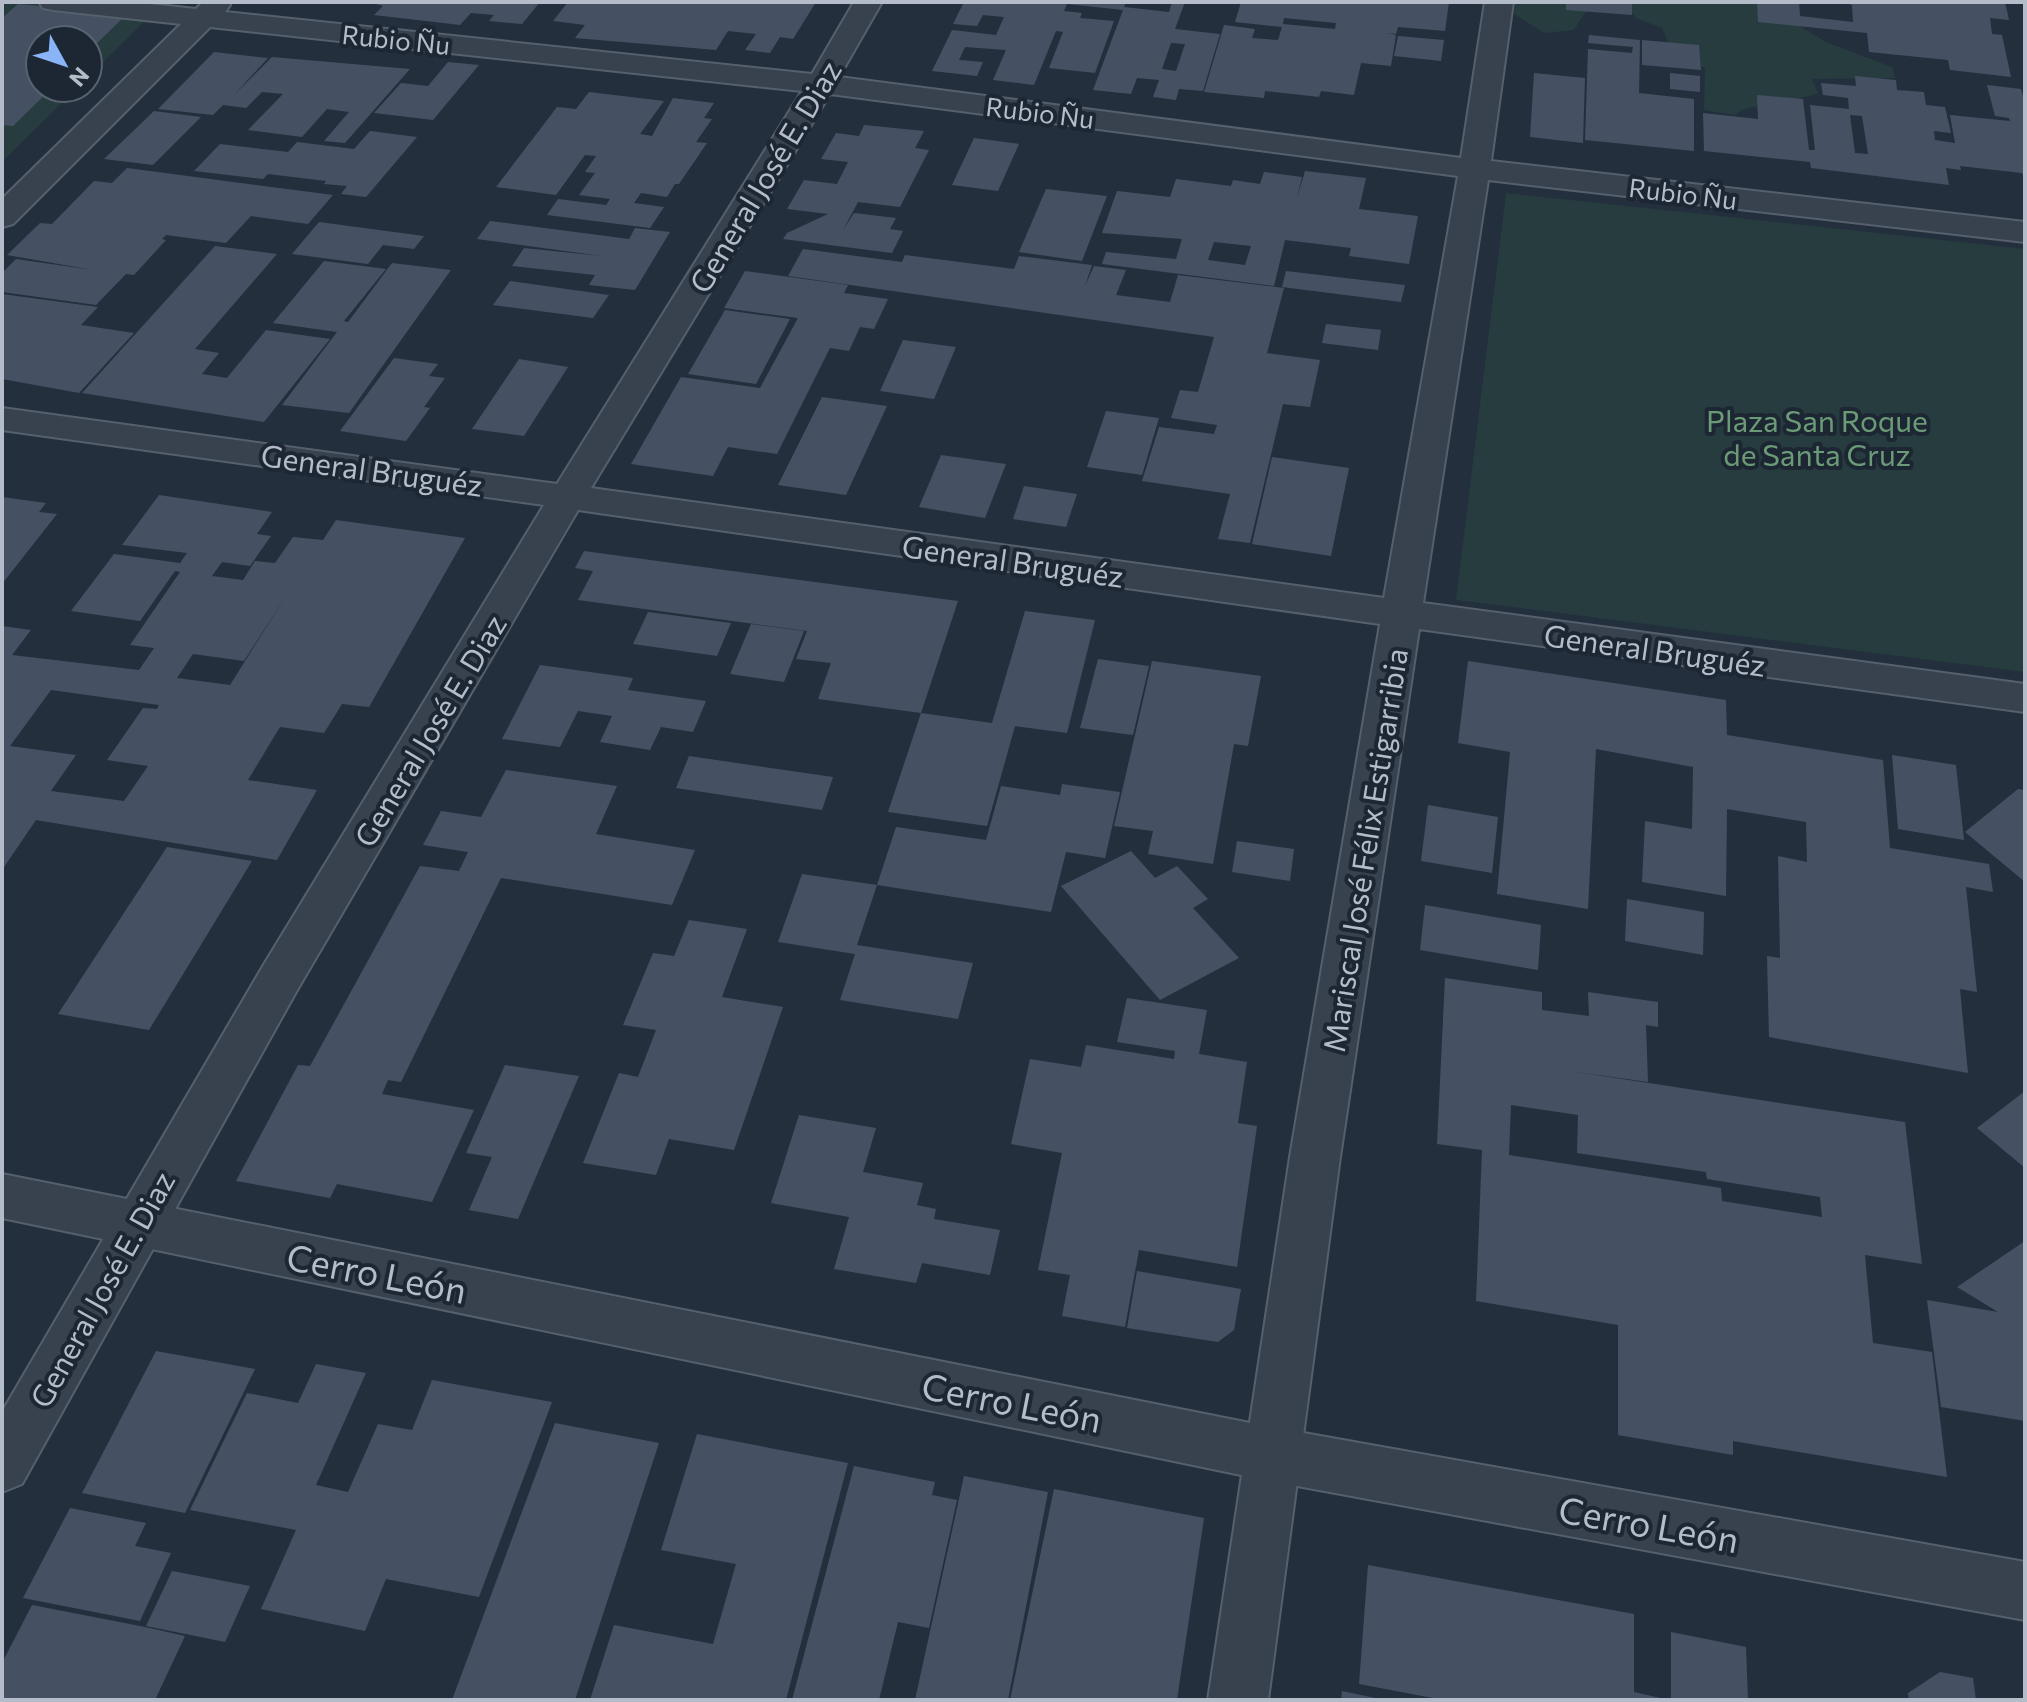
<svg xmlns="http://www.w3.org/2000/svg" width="2027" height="1702" viewBox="0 0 2027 1702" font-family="Commissioner,sans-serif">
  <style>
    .green { fill: #263c3f }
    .building { fill: #455162; fill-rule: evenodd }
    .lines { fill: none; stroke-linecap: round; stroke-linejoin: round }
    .minor-casing { stroke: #565f6c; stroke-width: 4 }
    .tertiary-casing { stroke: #565f6c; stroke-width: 4 }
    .minor { fill: #38414e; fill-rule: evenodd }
    .tertiary { fill: #38414e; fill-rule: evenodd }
    .labels { text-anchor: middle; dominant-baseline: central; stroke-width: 8; stroke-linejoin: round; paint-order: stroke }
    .far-street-label { font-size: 26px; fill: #b4bcc9; stroke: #1d2633 }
    .street-label { font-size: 30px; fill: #b4bcc9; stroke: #1d2633 }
    .park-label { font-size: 30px; fill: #6b9a76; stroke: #1d2633 }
    .near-street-label { font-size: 36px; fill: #b4bcc9; stroke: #1d2633 }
  </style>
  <rect width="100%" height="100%" fill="#242f3e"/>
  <path class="green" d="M2 2H36L151 15 88 77V40H40V88H77L2 162Z
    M1516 2H1592L1574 30 1544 33 1514 14Z
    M1624 2H1771L1774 10 1826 42 1892 67 1895 78 1812 79 1818 93 1810 96 1744 109 1734 115 1704 110 1705 68 1671 49 1662 28 1636 18Z
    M1506 193 2025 249V672L1456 600Z"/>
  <path class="building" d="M369 2H540L522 24 489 21 494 15 471 13 460 25 374 15 383 6Z
    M568 2H816L793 39 780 37 770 53 745 50 756 34 728 31 716 50 575 38 585 25 553 21Z
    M964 2H1126L1124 7 1169 12 1172 2H1185L1175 29 1220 34 1203 91 1179 89 1176 100 1153 97 1159 80 1137 78 1131 94 1093 90 1123 10 1067 4 1064 11 1082 13 1080 18 1114 21 1095 73 1049 68 1063 32 1056 31 1034 85 993 80 1006 50 965 47 959 60 983 62 977 76 932 71 952 30 996 35 1004 17 983 15 977 26 953 24ZM1171 43 1185 44 1176 71 1162 69Z
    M1241 2 1314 4 1449 2 1445 31 1398 27 1396 34 1388 33 1396 35 1391 66 1361 63 1354 95 1321 91 1319 97 1265 91 1264 98 1204 92 1224 25 1255 29 1252 38 1278 40 1282 27 1235 22ZM1284 18 1336 23 1335 29 1283 24Z
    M1566 2H1632V15L1566 10Z
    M1757 2H1799L1800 16 1853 22 1852 5 1843 2H2005L2009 20 1990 18 1992 34 2002 35 2011 77 1950 70 1948 60 1869 52 1867 33 1758 22Z
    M18 4 127 14 88 52V40H40V88H52L13 126 2 125V18Z
    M1589 35 1640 40 1639 93 1694 99V151L1585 140 1588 49 1632 53 1633 47 1588 43Z
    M1398 36 1444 40 1441 61 1394 56Z
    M1642 40 1699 45 1701 70 1642 65Z
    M214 52 268 58 233 96 272 57 410 69 345 143 324 141 349 112 327 109 302 137 248 130 283 94 262 92 246 108 223 105 213 115 158 109Z
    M448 62 479 65 433 120 374 113 401 83 428 86Z
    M1534 73 1585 78 1583 143 1530 137Z
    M1670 73 1700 76V92L1670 89Z
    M1855 76 1896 80 1897 90 1924 92 1926 105 1945 107 1951 133 1934 131 1935 140 1955 143 1950 115 2010 121 2009 118 1995 116 1987 85 2021 89 2025 103V180L2022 173 1960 166 1961 170 1946 168 1949 185 1811 168 1810 162 1704 151 1703 113 1758 119 1757 95 1803 99 1809 150H1815L1810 105 1849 109 1848 98 1823 95 1821 83 1856 86ZM1850 115 1862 116 1868 154 1855 153Z
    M589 92 664 101 640 134 652 136 673 98 714 103 704 118 712 119 696 142 707 143 679 184H675L667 197 641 193 634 203 664 207 650 228 547 215 558 199 606 205 610 199 579 195 595 173 585 172 596 156 585 155 556 195 496 187 557 107 576 109Z
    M154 111 201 117 153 165 104 159Z
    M864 125 924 131 915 148 929 150 900 207 858 202 843 230 854 213 896 218 890 229 903 231 892 253 783 239 787 233 828 214 787 209 804 180 837 184 848 162 821 159 836 133 859 136Z
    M370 131 417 137 366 197 341 194 347 186 324 184 326 181 268 174 263 179 194 171 220 144 288 152 297 142 354 149Z
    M974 138 1019 144 998 191 952 185Z
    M127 168 333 195 308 224 251 216 226 243 166 235 162 239 166 240 134 275 126 274 96 305 2 292V273L16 259 93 270 7 255 40 223 52 224 94 181 112 183Z
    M1305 171 1366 178 1359 209 1418 216 1409 264 1349 256 1351 248 1285 240 1274 286 1102 264 1106 252 1176 259 1182 239 1102 233 1117 191 1170 197 1176 179 1231 186 1233 180 1260 184 1264 172 1302 177 1297 198ZM1214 242 1251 246 1245 265 1208 260Z
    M1046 189 1107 196 1082 261 1019 252Z
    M490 221 629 239 635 228 670 232 635 290 589 285 595 275 512 266 524 248 602 256 477 239Z
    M319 222 424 236 414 249 383 245 368 264 292 254Z
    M215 246 277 254 195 349 219 353 202 374 227 378 266 330 330 339 264 422 82 393Z
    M803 249 902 262 905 255 1014 269 1019 256 1092 265 1085 286 1094 266 1126 270 1116 295 1170 302 1178 275 1284 288 1267 353 1320 360 1310 407 1283 404 1250 543 1218 539 1230 494 1142 481 1159 427 1214 434 1217 425 1171 418 1180 390 1198 392 1214 337 788 276Z
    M324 261 386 269 344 321 348 322 392 263 451 270 349 413 282 405 337 332 273 323Z
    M745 271 848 285 844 293 888 299 874 329 860 327 849 351 830 348 777 454 728 447 713 476 631 464 681 377 760 388 798 318 724 308Z
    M1286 271 1405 285 1401 302 1282 287Z
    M510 281 609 295 593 318 493 305Z
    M2 294 98 307 81 325 134 333 79 393 2 379Z
    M725 310 790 319 756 384 688 374Z
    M1326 324 1381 330 1378 350 1322 343Z
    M903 340 956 347 934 399 880 391Z
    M394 358 438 364 429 376 445 378 424 407 430 408 406 441 340 431Z
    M519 359 568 367 524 436 472 429Z
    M822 397 887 406 846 495 778 485Z
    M1106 411 1159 418 1142 475 1087 467Z
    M941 455 1006 464 985 518 919 507Z
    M1272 457 1349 468 1331 556 1252 544Z
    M1024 486 1077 494 1066 527 1013 519Z
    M159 495 272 512 257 534 271 536 250 566 222 562 212 576 243 580 255 561 275 563 293 537 323 540 336 520 465 538 369 707 342 704 324 733 280 727 248 780 317 790 277 860 36 820 2 870V626L31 630 12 655 139 670 154 648 130 645 180 572 175 571 140 621 71 611 114 554 180 563 187 553 122 545ZM287 594 230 685 177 678 193 654 244 661ZM51 690 159 705 157 709 143 708 107 760 148 766 124 801 51 791 76 755 10 746Z
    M2 497 46 503 39 512 57 514 2 584Z
    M584 551 665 562 958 601 921 713 818 699 831 663 796 659 807 631 578 600 593 571 575 568Z
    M1025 611 1095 620 1067 733 1015 726 987 826 888 812 921 713 992 723Z
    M648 612 731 623 717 656 633 644Z
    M751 624 804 631 784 682 730 674Z
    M1098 659 1149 666 1133 735 1080 728Z
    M1152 661 1261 676 1248 746 1234 744 1213 864 1148 854 1153 831 1114 826Z
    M1468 661 1726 700 1727 735 1883 760 1890 848 1989 864 1993 892 1966 887 1977 992 1960 989 1968 1073 1769 1037 1767 956 1780 958 1778 856 1807 862 1806 822 1727 809 1726 896 1642 882 1645 821 1692 829 1693 767 1596 749 1588 909 1497 894 1510 752 1458 743Z
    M540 665 633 678 628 690 706 701 693 732 661 727 650 750 600 742 612 716 578 711 560 747 502 739Z
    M1892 755 1956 765 1964 840 1898 829Z
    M689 756 833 777 822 810 676 788Z
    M506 770 617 786 596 834 695 850 672 905 501 878 401 1082 388 1080 382 1094 474 1110 432 1202 337 1184 330 1198 236 1181 298 1065 310 1066 420 866 459 871 468 852 423 845 441 811 481 817Z
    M1062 784 1120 792 1105 858 1066 852 1051 912 877 885 857 945 973 963 958 1019 840 1000 855 954 778 942 802 874 877 885 896 827 986 840 1001 786 1060 795Z
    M2018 789 2025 790V882L1965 832Z
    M1428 805 1498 817 1492 873 1421 861Z
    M1237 841 1294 849 1290 881 1232 872Z
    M167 847 252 861 149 1030 58 1014Z
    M1131 851 1155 878 1177 866 1208 899 1193 908 1239 958 1160 1000 1061 886Z
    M1627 899 1704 912 1703 955 1625 941Z
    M1425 905 1541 925 1538 970 1420 950Z
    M689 920 747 929 722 997 783 1007 734 1150 669 1139 656 1175 583 1163 619 1073 638 1077 656 1030 623 1025 653 953 674 956Z
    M1445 978 1542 992V1010L1589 1016 1588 992 1658 1002V1027L1646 1025 1648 1082 1570 1071 1905 1122 1922 1264 1865 1255 1873 1343 1932 1352 1947 1477 1733 1441V1455L1618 1435V1325L1476 1301 1482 1150 1437 1144ZM1511 1105 1578 1115 1577 1153 1706 1172 1707 1179 1820 1197 1822 1217 1722 1201 1721 1188 1509 1155Z
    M1127 998 1207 1010 1199 1054 1247 1062 1238 1123 1257 1126 1237 1267 1139 1250 1125 1327 1062 1316 1070 1275 1038 1270 1062 1153 1011 1144 1030 1059 1081 1067 1086 1045 1174 1059 1175 1051 1117 1042Z
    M505 1065 579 1076 518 1219 469 1210 492 1157 466 1153Z
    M2025 1091V1168L1977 1128Z
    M799 1115 876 1128 863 1172 923 1183 917 1205 936 1209 934 1219 1000 1230 990 1275 922 1263 916 1283 834 1269 849 1217 771 1203Z
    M2025 1241V1421L1941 1407 1927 1300 1998 1312 1957 1287Z
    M1137 1271 1241 1289 1234 1330 1218 1342 1127 1328Z
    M156 1351 255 1369 185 1513 82 1493Z
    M316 1364 366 1373 316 1485 348 1492 378 1424 412 1430 432 1380 552 1402 479 1597 386 1579 365 1631 261 1609 296 1530 190 1510 247 1393 298 1403Z
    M555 1423 659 1443 575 1700H452Z
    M697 1434 848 1463 786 1700H590L614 1625 713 1644 736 1564 661 1550Z
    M854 1466 935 1482 932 1495 957 1500 929 1628 898 1622 879 1700H792Z
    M964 1476 1048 1492 1008 1700H915Z
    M1054 1489 1204 1518 1177 1700H1010Z
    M70 1508 146 1523 135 1546 171 1553 140 1621 23 1598Z
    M1368 1565 1634 1614V1692L1669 1700H1443L1359 1684Z
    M172 1571 250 1586 225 1642 146 1626Z
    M32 1605 145 1627 185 1636 155 1700H2V1663Z
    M1671 1632 1746 1647 1748 1700H1671Z
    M1940 1672 1973 1678 1976 1700H1909L1908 1693Z
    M1342 1691 1380 1699V1700H1341Z"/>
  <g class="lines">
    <g class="minor-casing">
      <path id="minor" d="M39 2H131L196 9 203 2H228L230 5 225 12 812 74 854 2H882L839 77 1461 158 1485 2H1513L1491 161 2025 222V242L1488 180 1423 603 2025 684V712L1419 629 1340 1157 1268 1700H1208L1290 1157 1380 624 578 510 296 992 22 1484 2 1492V1412L263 966 544 505 2 430V408L557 484 802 91 210 27 13 224 2 227V199L181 24 53 10 43 8ZM830 94 1458 176 1384 598 591 488Z"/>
    </g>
    <g class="tertiary-casing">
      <path id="tertiary" d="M2 1174 1270 1427 2025 1562V1620L1270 1481 2 1218Z"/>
    </g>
    <use href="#minor" class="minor"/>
    <use href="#tertiary" class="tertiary"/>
  </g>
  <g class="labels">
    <g class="far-street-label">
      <text transform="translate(396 39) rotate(6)">Rubio Ñu</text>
      <text transform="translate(1040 112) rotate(7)">Rubio Ñu</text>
      <text transform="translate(1683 193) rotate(7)">Rubio Ñu</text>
    </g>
    <g class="street-label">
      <text transform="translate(764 176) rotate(-59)">General José E. Diaz</text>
      <text transform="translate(372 469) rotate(8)">General Bruguéz</text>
      <text transform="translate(1013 560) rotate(8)">General Bruguéz</text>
      <text transform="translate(1655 649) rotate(8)">General Bruguéz</text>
      <text transform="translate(429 730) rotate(-59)">General José E. Diaz</text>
      <text transform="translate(1364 850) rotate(-81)">Mariscal José Félix Estigarribia</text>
      <text transform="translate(101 1289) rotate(-61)">General José E. Diaz</text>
    </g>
    <g class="park-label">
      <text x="1817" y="419">Plaza San Roque<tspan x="1817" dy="34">de Santa Cruz</tspan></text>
    </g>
    <g class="near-street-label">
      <text transform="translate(377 1272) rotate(11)">Cerro León</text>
      <text transform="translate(1012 1401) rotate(11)">Cerro León</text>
      <text transform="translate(1649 1523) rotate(10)">Cerro León</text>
    </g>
  </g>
  <rect width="2027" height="1702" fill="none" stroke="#b4bcc9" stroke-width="8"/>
  <g transform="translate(64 64) rotate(130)"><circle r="38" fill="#1d2633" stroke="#59626f" stroke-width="2"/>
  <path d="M0-6L14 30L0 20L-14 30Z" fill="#8ab4f8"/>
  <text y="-12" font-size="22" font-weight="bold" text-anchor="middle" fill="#b4bcc9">N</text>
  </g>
</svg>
